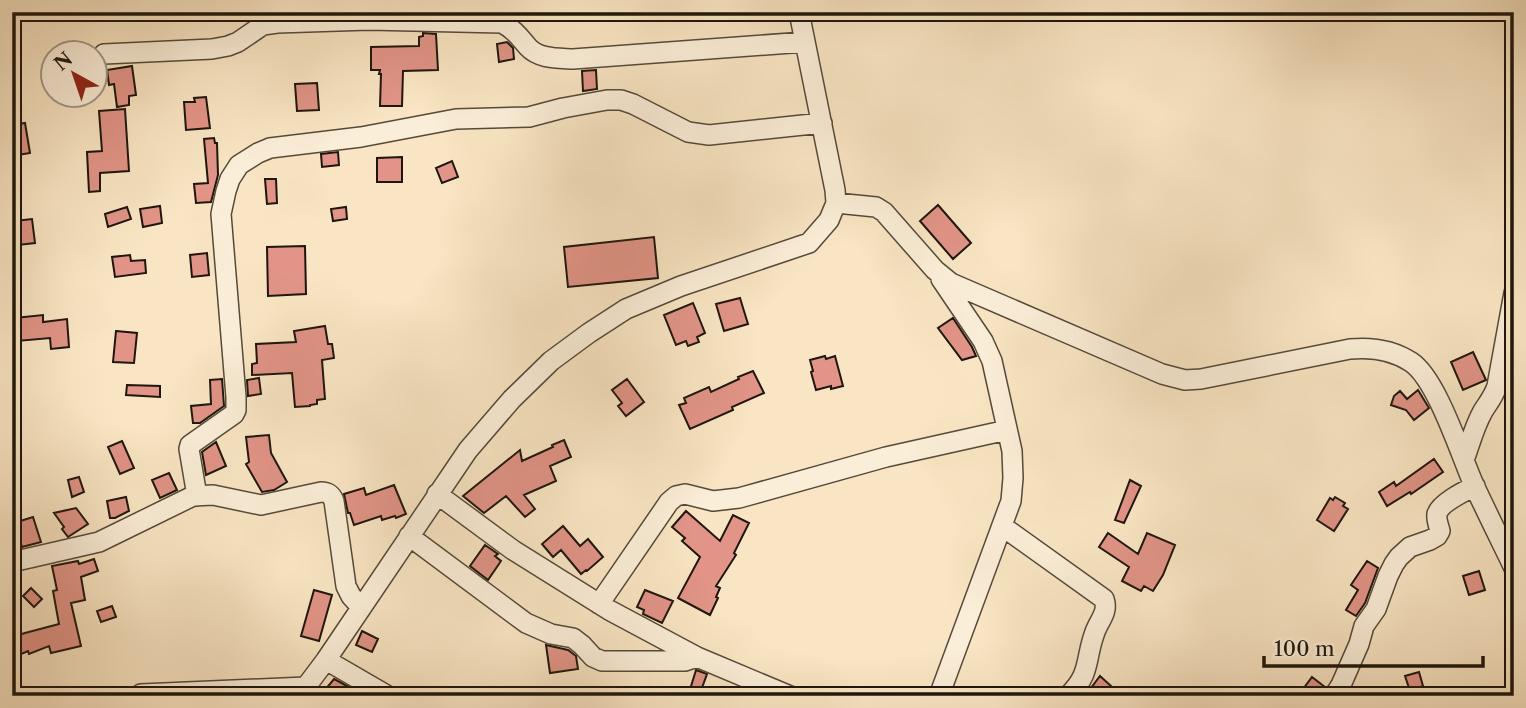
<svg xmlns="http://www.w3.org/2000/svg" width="1526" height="708" viewBox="0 0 1526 708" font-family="'Libre Caslon Text',serif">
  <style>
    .building { fill: #e19487; stroke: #1e160d; stroke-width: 2 }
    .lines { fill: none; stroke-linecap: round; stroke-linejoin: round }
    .minor-casing { stroke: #554a3a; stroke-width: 22 }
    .minor { stroke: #fbeed8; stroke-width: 19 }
  </style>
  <rect width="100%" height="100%" fill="#f9e5c3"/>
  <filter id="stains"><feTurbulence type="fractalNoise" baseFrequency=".00286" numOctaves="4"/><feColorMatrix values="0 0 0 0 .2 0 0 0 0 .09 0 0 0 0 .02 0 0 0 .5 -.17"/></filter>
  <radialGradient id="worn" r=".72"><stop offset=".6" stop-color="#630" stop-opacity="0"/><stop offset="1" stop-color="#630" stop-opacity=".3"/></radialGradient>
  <path class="building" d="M423 33 436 34 438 70 403 71 402 106H380L381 74H379L380 70H371V47L419 46V37L423 36Z
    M507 42 513 48 514 59 499 62 497 44Z
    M132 66 136 95 129 96V105L117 107 114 84 109 85 107 70Z
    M596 70 597 89 583 91 582 71Z
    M317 83 319 110 297 111 295 84Z
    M206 97 210 128 186 130 184 102H195L194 98Z
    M125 109 129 171 100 173V191L89 192 87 152 102 151 99 111Z
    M25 123 30 153 12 156V125Z
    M214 138 215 143H217L218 175 211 202 196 203 194 184 208 183 204 139Z
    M338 152 339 165 322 167 321 154Z
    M402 157V182H377V158Z
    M452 161 458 177 442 183 436 168Z
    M265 179H276L277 203 267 204Z
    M938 205 971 243 953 259 920 221Z
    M160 206 162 223 143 227 140 209Z
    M127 207 131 219 108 227 105 214Z
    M346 207 347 219 333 221 331 209Z
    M32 219 35 243 18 245 15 221Z
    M654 237 658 278 568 287 564 247Z
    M305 246 306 294 268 296 267 247Z
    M207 253 209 275 192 277 190 255Z
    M130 255 131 261 145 260 146 273 115 277 112 257Z
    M740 298 748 324 724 331 716 304Z
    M693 303 705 333 697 337 699 342 688 346 686 341 676 345 664 315Z
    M43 315V322L67 319 69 347 51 349 50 338 17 341 15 318Z
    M953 318 972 347 976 356 962 360 938 328Z
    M325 326 328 344H332L334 358 322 360 325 399 317 400V404L310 405V406L295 407 292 373 252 375V364L257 363 256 344 296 342 294 331Z
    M116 331 137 333 134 363 113 362Z
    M1473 352 1486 380 1463 390 1451 362Z
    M825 356 826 359 835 356 843 386 831 389V386L816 390 811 372 813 371 810 360Z
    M753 371 764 393 732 407 733 410 690 429 679 405 686 403 684 398 709 387 711 392 739 379 738 377Z
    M259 378 261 394 248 396 247 380Z
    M222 379 224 406 200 423H193L191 406 211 404 210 380Z
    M627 379 644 402 626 416 618 406 622 403 612 390Z
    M127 385 160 386V397L126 395Z
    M1418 390 1429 408 1414 420 1406 410 1391 405 1394 396 1400 391 1407 399Z
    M269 435 271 453 287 482 274 490 262 492 246 464 249 462 246 437Z
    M564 440 571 457 550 466 556 481 524 495 535 509 525 517 506 496 484 513 463 496 520 450 522 461 553 447 552 445Z
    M122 441 134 468 120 474 108 447Z
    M216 442 226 466 206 475 202 452Z
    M1434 459 1443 472 1411 494 1410 492 1387 506 1379 492 1394 482 1396 486Z
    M169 473 177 490 160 498 152 480Z
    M79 477 84 492 72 497 68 480Z
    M1130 480 1141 486 1124 523 1115 520Z
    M394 485 406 514 396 518 395 516 382 520 381 516 354 525 350 513H348L344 494 364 488 366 495Z
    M126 497 129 511 115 518H110L107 501Z
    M1335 497 1345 503 1343 506 1348 509 1334 531 1317 520 1330 498 1333 500Z
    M76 508 88 524 68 537 62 529 64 527 54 513Z
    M686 511 720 541 733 515 749 523 734 553 736 555 716 586 720 588 716 597 718 598 710 615 678 598 700 557 682 541 685 538 672 527Z
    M33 517 41 542 22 547 14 523Z
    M563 526 580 546 588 539 603 557 587 571 586 570 581 574 561 550 553 557 542 544Z
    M1108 533 1138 554 1147 533 1175 545 1163 575 1153 591 1144 586 1141 591 1122 581 1129 567 1099 547Z
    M485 545 498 554 495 556 501 561 488 580 470 566Z
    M94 559 98 571 81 577 85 600 71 603 81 646 51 653 49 646 29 654 28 651 12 658V637L25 633 59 624 53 591 57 590 52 566 78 561 79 564Z
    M1367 561 1378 568 1365 603 1356 616 1346 610 1358 590 1351 585Z
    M1479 571 1485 590 1469 595 1463 576Z
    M31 588 42 599 34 607 23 596Z
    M314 590 332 595 319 641 301 636Z
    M645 590 673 601 662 623 643 614 644 610 637 607Z
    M112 606 116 617 101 622 97 611Z
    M362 631 378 639 372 652 356 645Z
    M546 645 568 650 576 656 578 669 550 673Z
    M696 670 707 674 699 696H688Z
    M1419 672 1423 686 1410 691 1405 676Z
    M1100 676 1122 696H1085Z
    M1312 677 1325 687 1322 696H1298Z
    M334 679 351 688 360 696H320Z"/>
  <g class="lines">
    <g class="minor-casing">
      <path id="minor" d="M104 54 212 49 228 46 238 42 263 25 277 23 369 20 502 23C515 30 519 37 528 47 539 59 557 58 573 59L805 42
        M836 203 876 207 884 212 935 270 951 283 1162 374 1185 380 1201 379 1350 349C1371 347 1393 350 1411 362 1437 379 1461 456 1474 485 1487 513 1501 541 1514 568
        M1464 460C1470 444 1474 427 1483 411 1488 403 1494 396 1497 386L1514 293
        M437 494 513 550 609 610 697 657 790 696
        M197 496 189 449 190 445 234 414 236 410V397L221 214 226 191 230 179 239 165 258 153 270 148 361 137 456 119 529 117 563 108 607 100H621L633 104 688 132 709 135 822 123
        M1002 526 1104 599C1109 613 1098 621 1094 635 1085 660 1091 674 1068 696
        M409 536 526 623 551 634 573 638 582 645 593 657 602 661H685L697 657
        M12 562 99 542 193 496 213 495 261 505 321 492C328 492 331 494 334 501L346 586 351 596 361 607
        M599 604 669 502 676 496 685 494 713 501 739 498 886 457 1007 430
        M326 660 388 696
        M141 694 306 687
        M299 696 326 660 468 450 512 399 551 361 589 333 626 309 681 286 809 243 829 220 836 203 835 190 799 12
        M939 696 1011 501 1013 478 1012 451 992 361 983 341 941 279
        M1334 696 1341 685 1359 644 1364 626 1376 609 1388 576 1394 564 1399 557 1410 547 1430 540 1437 536 1440 531C1439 527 1436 519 1437 514 1440 503 1465 491 1475 486"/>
    </g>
    <use href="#minor" class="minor"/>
  </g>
  <rect width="1526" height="708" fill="none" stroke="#f9e5c3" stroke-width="42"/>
  <rect x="14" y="14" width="1498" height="680" fill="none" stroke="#1e160d" stroke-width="3.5"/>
  <rect x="21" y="21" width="1484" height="666" fill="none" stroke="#1e160d" stroke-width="2"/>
  <g transform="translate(74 74) rotate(320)"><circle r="33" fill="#fbeed8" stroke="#a39887" stroke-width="2"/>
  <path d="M0-5L12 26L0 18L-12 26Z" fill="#8f2418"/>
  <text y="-10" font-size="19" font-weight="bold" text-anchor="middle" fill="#1e160d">N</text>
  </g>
  <path d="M1264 656v10h219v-10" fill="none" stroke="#1e160d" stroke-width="3.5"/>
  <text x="1274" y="656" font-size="21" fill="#1e160d" stroke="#fbeed8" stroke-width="5" paint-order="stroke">100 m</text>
  <rect width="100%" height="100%" filter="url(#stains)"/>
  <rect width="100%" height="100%" fill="url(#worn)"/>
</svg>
